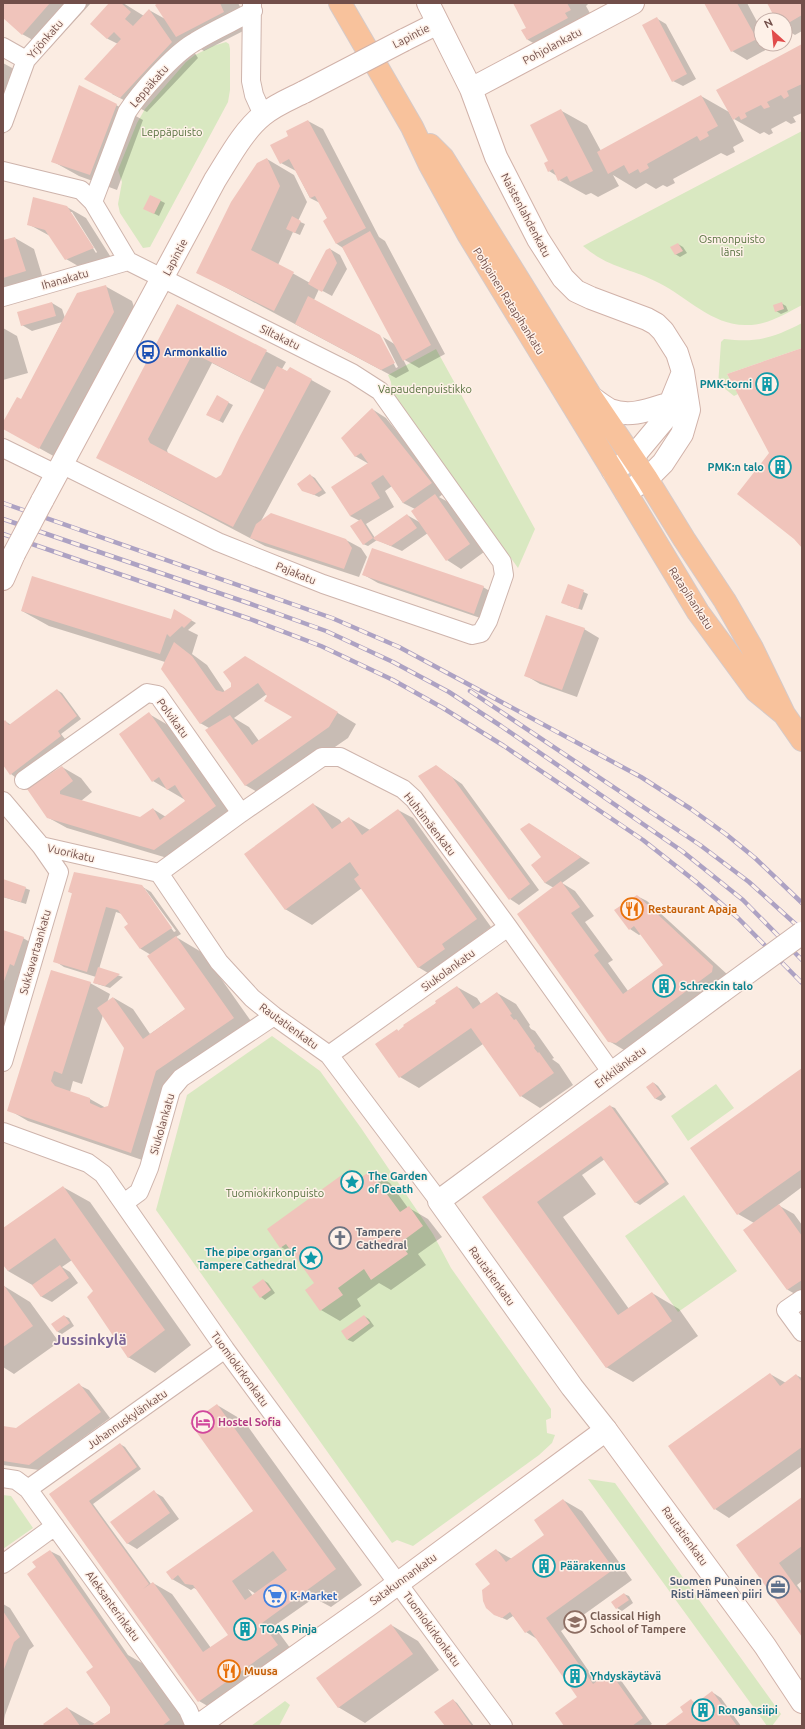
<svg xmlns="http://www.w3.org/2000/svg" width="805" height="1729" viewBox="0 0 805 1729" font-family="Ubuntu,sans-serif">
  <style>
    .green { fill: #d9e8c1 }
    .shadow { fill: #0003; fill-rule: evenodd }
    .building { fill: #f0c4bb; fill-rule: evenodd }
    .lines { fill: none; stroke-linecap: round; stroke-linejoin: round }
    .minor-casing { stroke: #ceb4ac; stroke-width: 20 }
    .tertiary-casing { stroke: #ceb4ac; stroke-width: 24 }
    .secondary-casing { stroke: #d1b2a9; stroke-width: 24 }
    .primary-casing { stroke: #d5cac9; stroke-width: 24 }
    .minor { stroke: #fff; stroke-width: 18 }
    .tertiary { stroke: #fff; stroke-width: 22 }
    .secondary { stroke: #fff; stroke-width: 22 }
    .primary { stroke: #f8c29c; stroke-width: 22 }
    .rail-casing { stroke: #ada2c3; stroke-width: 4.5 }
    .rail { stroke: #fef1e8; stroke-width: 3; stroke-dasharray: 9; stroke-linecap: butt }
    .tertiary-bridge-casing { stroke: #ceb4ac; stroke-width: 24; stroke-linecap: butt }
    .secondary-bridge-casing { stroke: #d1b2a9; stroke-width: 24; stroke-linecap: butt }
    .tertiary-bridge { stroke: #fff; stroke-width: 22 }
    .secondary-bridge { stroke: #fff; stroke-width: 22 }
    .labels { text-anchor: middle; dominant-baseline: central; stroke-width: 3; stroke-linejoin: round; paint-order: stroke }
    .street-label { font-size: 11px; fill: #724f4a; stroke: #fef1e8 }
    .park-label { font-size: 11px; fill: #587240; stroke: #fef1e8 }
    .transit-label { font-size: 11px; font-weight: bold; fill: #164399; stroke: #fef1e8; text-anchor: start }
    .culture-label { font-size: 11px; font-weight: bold; fill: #0d838f; stroke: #fef1e8; text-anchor: start }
    .food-label { font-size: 11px; font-weight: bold; fill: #c56008; stroke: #fef1e8; text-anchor: start }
    .worship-label { font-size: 11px; font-weight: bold; fill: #5b616d; stroke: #fef1e8; text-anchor: start }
    .hotel-label { font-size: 11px; font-weight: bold; fill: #b23c85; stroke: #fef1e8; text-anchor: start }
    .service-label { font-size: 11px; font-weight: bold; fill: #4e5e75; stroke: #fef1e8; text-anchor: end }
    .shop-label { font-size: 11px; font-weight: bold; fill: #366cbe; stroke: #fef1e8; text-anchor: start }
    .education-label { font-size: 11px; font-weight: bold; fill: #785e54; stroke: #fef1e8; text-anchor: start }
    .district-label { font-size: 15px; font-weight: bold; fill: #7b6595; stroke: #fef1e8 }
  </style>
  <rect width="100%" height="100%" fill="#fbece2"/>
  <path class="green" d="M226 42 229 44 230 49V90L228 102 150 247 143 248 120 213 118 204 122 182 118 170 137 123 145 109 186 62 195 55 213 46Z
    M802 131V305C785 314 766 326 745 325 712 325 687 297 659 283 631 268 610 269 583 246Z
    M802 323V348L727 374 738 394 734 396 724 388 718 386 721 342 724 339C757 343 773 338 802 323Z
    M436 349 535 529 518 568 392 393 391 382 388 375Z
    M272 1036 320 1071 361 1128 433 1234 451 1268 551 1409V1418L546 1420 547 1433 555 1435 552 1443 539 1455 413 1546 397 1540 392 1543 156 1210 187 1095Z
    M716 1084 734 1108 688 1141 671 1116Z
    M684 1195 737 1271 678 1312 625 1236Z
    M588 1479 615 1483 781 1714 772 1726H767Z
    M3 1495 11 1496 33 1528 3 1549Z
    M285 1701 290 1705 279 1726H251Z"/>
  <path class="shadow" d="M4 3H91L49 49 22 34 3 17Z
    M110 3H123L144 16 149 10 167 20 160 3H238L251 27 204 51 187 41 198 58 147 112 112 94 118 44 108 39 92 24Z
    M514 3H589L586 6 597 26 554 55 528 40 527 28Z
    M706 3H747L761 29V44H769L771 47 747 60 732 51Z
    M768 3H802V31L795 35 785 29V20H777Z
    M656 18 666 24 696 79 683 86 673 81Z
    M802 45V113L793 117 796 122 791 124 786 121 771 129 773 133 769 135 764 132 760 134 734 119Z
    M3 63 25 75 3 137Z
    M701 96 729 112 744 141 733 147 735 152 727 156 721 153 673 179 675 183 667 187 663 185 656 189 646 183 636 189 613 175 619 186 598 197 591 193 586 195 559 180 557 176 549 171 550 161 560 110 587 125 601 151Z
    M116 105 143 120 117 190 79 176 52 161Z
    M308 121 323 129 379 237 385 241 445 354 419 368 403 359 409 371 396 378 197 272 267 159 294 175 307 202 298 221 305 224 300 235 293 232 278 265 310 283 330 249 340 255 347 269 332 296 319 289 314 300 379 335 396 368 398 367 383 337 396 345 343 248 337 244 324 221 328 219 320 203 310 198 296 171 281 163 290 136Z
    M151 196 165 203 159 216 149 211Z
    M67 207 86 218 112 259 85 270 66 259 50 236 28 224ZM70 212H72L97 252 96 253Z
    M15 238 34 249 44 282 3 294V241Z
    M678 244 683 247 687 253 680 257 675 254Z
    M105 286 132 301 141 328 66 463 3 428V424L22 400 62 322 32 331 22 325 52 303 62 309 65 318Z
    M781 303 786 306 788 311 781 314 776 311Z
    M178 305 286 362 282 369 288 372 290 368 331 391 261 521 346 540 361 548 367 557 359 577 265 546 98 458ZM212 363 265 390 222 476 216 479 168 454 167 450Z
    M3 328 17 336 28 373 3 380Z
    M217 397 233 405 223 423 207 414Z
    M372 409 386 418 446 492 439 497 450 503 484 552 461 569 447 560 428 533 402 551 377 540 368 546 363 544 360 521 350 516 369 464 355 456ZM392 486 403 503 415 509 421 523 407 515 375 538 366 524 394 507 385 491Z
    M310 475 315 478 326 493 319 497 303 490Z
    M364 575 483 587 498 596 489 621 378 583Z
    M568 585 588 594 582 610 567 605Z
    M22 611 171 620 175 611 196 623 188 630 198 635 192 654 207 665 225 692 260 666 356 724 348 738 264 796 245 785 209 728 200 723 165 662 49 626ZM267 694 293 717 259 741 249 727 234 718Z
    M584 629 599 638 577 697 540 684 525 675Z
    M57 690 62 693 81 719 61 734 65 739 15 777 11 774 3 764V723L5 721 11 725Z
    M149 714 168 725 235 817 174 860 67 828 47 817 62 767 81 778 92 792 81 801 141 818 153 809 166 817 187 801 153 781 121 734Z
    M436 766 462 784 539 890 519 905 510 899Z
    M313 804 340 820 342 823 349 818 370 830 398 810 413 818 491 927 456 953 459 957 433 976 418 967 362 888 312 925 285 909Z
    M529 824 590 863 562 883 575 891 594 916 585 922 613 960 608 963 628 991 664 965 641 934 639 935 630 929 637 896 647 901 728 975 631 1051 624 1050 609 1041 554 888 545 883 532 865 543 857Z
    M3 880 30 890 26 904 3 897Z
    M141 886 151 892 181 934 176 937 203 953 260 1034 191 1083 183 1078 151 1163 28 1121 9 1110 90 983 110 994 107 1003 114 998 133 1009 150 1034 186 1009 151 955 141 949 125 927 129 925 122 914 116 912 99 969 123 977 110 988 94 983 96 977 64 967 55 961 73 894 70 892ZM143 889H145L176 931 174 932ZM103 1015 125 1048 109 1107 106 1108 90 1099 70 1092 73 1081 82 1084Z
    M3 932 23 938 42 949 12 1027 3 1025Z
    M457 987 477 998 481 1004 497 993 516 1004 530 1025 529 1026 531 1029 535 1031 554 1058 552 1059 559 1064 573 1085 540 1108 521 1096 483 1044 419 1088 400 1077 377 1044 397 1030 399 1032Z
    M802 1070V1187L778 1205 794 1214 802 1225V1298L788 1290 745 1230 754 1223 738 1214Z
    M654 1083 658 1086 666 1097 661 1101 656 1099 648 1088Z
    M610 1106 615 1108 669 1184 640 1205 635 1202 605 1159 582 1175 596 1194 563 1217 629 1309 652 1293 679 1309 698 1336 633 1382 606 1367 483 1197Z
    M351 1170 363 1177 371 1172 390 1183 408 1208H409L428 1219 442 1237 418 1254 426 1265 391 1290 379 1283 357 1299 361 1306 340 1321 321 1310 316 1283 296 1256 281 1247Z
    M63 1187 90 1202 191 1345 155 1373 128 1357 94 1291 72 1260 62 1267 70 1272 78 1283 52 1302 42 1297 34 1286 8 1271 3 1263V1230Z
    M263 1280 268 1283 275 1293 265 1300 261 1297Z
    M4 1286 30 1302 59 1342 14 1374 3 1367Z
    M64 1316 69 1318 74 1326 62 1334 58 1332 52 1324Z
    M364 1316 369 1319 374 1326 353 1342 348 1340 343 1332Z
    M770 1374 786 1383 796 1375 802 1378V1466L729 1518 715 1509Z
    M79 1385 89 1390 110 1418 39 1470 3 1465V1427L16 1429Z
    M217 1405 244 1421 362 1585 331 1607 314 1598 274 1626 296 1656 218 1712 199 1701 51 1495 120 1444 125 1447 141 1469 93 1504 151 1584 153 1583 172 1594 211 1648 230 1635 198 1590 194 1588 191 1590 172 1579 254 1511ZM248 1589 256 1594 253 1596Z
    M154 1492 163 1497 179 1519 137 1549 127 1543Z
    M802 1499V1581L797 1585 802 1592V1635L737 1545Z
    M563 1500 582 1511 632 1580 561 1631 597 1683 610 1673 620 1679 652 1724 649 1726H565L579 1697 537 1639 526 1632 513 1616 507 1620 498 1616 491 1585 496 1550 512 1559 546 1535Z
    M50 1551 60 1556 128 1655 154 1670 194 1726H46L67 1708 95 1724 111 1713V1706L95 1667 37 1568Z
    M624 1594 629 1596 633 1603 622 1611 617 1608 612 1602Z
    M3 1604 10 1608 34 1646 29 1650 5 1715 3 1726Z
    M391 1625 418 1641 439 1670 365 1723 338 1707Z
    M712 1692 721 1698 741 1726H666L685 1713 691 1701 697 1703Z
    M453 1700 457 1703 474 1726H446Z"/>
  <path class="building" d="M3 3H50L22 35 3 18Z
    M109 3H121L131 12 125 19 133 26 149 9 172 42 120 98 84 79 121 39 114 32 107 39 90 24Z
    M158 3H220L224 12 176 37 155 5Z
    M513 3H567L571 10 565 13 568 18 527 40 521 30 526 28Z
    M704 3H737L757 39 731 52Z
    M767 3H800L802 8V15L785 25V20H776Z
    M657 17 687 74 672 82 642 25Z
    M802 44V84L787 91 789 96 784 99 781 95 767 102 770 107 764 109 761 105 745 113 747 117 741 120 739 116 733 120 716 90Z
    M79 85 117 104 90 175 51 162Z
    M701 95 718 126 707 132 709 136 700 141 697 136 647 164 649 168 640 173 638 169 629 174 624 165 608 174 597 152Z
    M561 109 593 171 570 182 567 176 558 181 553 169 548 172 544 163 548 161 530 125Z
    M308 120 366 228 336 244 323 221 327 218 315 196 310 198 289 159 280 164 270 145 288 136 286 131Z
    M267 158 280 186 251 250 294 272 274 311 196 273 231 202 257 163Z
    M150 195 161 200 154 214 143 209Z
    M33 197 67 206 94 248 65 260 45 230 27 225Z
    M292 216 301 221 295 233 286 229Z
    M370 231 431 345 403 361 342 247Z
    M15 237 26 271 3 278V240Z
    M678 243 683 251 675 255 670 247Z
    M330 248 337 263 322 292 308 284 326 250Z
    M106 285 114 312 39 449 3 429V422L17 397 21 399 77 293Z
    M308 296 380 335 395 363 381 370 295 324Z
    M52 302 56 316 21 326 17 312Z
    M782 302 784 309 775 312 773 305Z
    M177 304 267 350 250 382 193 353 148 439 150 443 216 478 221 475 240 436 277 366 287 371 290 367 312 379 233 527 96 458Z
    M802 348V548L794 539 737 494 769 453 727 374Z
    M217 395 229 402 219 421 206 415Z
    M372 408 432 483 403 503 383 475 371 483 380 498 350 516 331 487 368 463 361 453 355 457 341 438Z
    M310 474 322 490 314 495 302 491 297 484Z
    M435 494 470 544 446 561 411 511Z
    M271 513 346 539 352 548 344 569 250 538 256 524Z
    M407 514 417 528 391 546 375 540 373 538Z
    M361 519 373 538 363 545 350 526Z
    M372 548 484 586 474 614 362 575Z
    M32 576 171 619 174 609 192 620 184 628 182 626 170 637 167 634 160 654 21 611Z
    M568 584 584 590 578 609 561 603Z
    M546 615 585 628 562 690 524 676Z
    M174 642 192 656 216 690 223 692 231 687V683L223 672 245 656 338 712 329 727 245 786 205 730 230 715 252 745 292 717 264 701 267 696 258 683 200 724 161 669Z
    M57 689 77 716 58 731 61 736 10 775 3 765V722L5 720 9 725Z
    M149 712 216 806 154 850 47 818 27 789 62 766 73 781 60 791V794L140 817 153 808 160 820 185 801 175 785 167 790 159 777 152 782 119 734Z
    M436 765 452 777 530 884 509 900 418 776Z
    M313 803 332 829 349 817 362 835 398 809 477 919 442 944 445 949 418 968 354 879 359 875 350 862 285 910 244 854Z
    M529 823 581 857 545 883 531 865 541 857 520 829Z
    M74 872 142 885 172 928 140 949 124 927 128 924 118 910 106 907 87 972 53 962 72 893 68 892Z
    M3 879 26 887 21 902 3 897Z
    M561 881 580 907 571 913 599 951 594 955 623 994 663 965 634 926 629 930 614 910 637 895 713 966 712 972 616 1043 608 1042 517 914Z
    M3 930 24 937 14 966 10 964 3 984Z
    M176 936 234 1018 156 1071 131 1153 7 1111 51 970 91 982 62 1074 54 1071 51 1081 55 1086 90 1098V1103L101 1108 108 1106 124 1048 97 1008 113 997 143 1039 185 1009 147 956Z
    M98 967 120 974 105 986 93 983Z
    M457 986 473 1009 497 992 512 1014 510 1015 514 1020 516 1019 535 1046 534 1048 538 1053 539 1052 554 1073 520 1097 471 1028 399 1078 375 1044 397 1029 398 1031 404 1026 403 1025 436 1003 435 1001Z
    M802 1068V1169L737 1215 690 1148Z
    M653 1082 662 1094 655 1099 646 1087Z
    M610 1105 665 1182 635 1203 601 1156 537 1202 618 1315 652 1292 672 1321 606 1368 482 1197Z
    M350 1169 358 1180 370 1171 400 1212 409 1206 423 1226 400 1243 408 1254 371 1280 364 1269 338 1288 343 1295 320 1311 305 1290 314 1283 286 1244 280 1248 267 1229Z
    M63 1186 165 1330 128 1358 87 1297 93 1291 55 1238 8 1271 3 1265V1228Z
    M779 1204 802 1236V1280L787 1290 743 1230Z
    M60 1265 69 1278 41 1297 32 1285Z
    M263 1279 271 1290 260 1298 252 1287Z
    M3 1284 33 1326 3 1347Z
    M64 1315 70 1323 57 1332 51 1324Z
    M364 1315 370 1323 347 1340 341 1331Z
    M770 1373 780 1386 796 1374 802 1382V1447L714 1510 668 1446Z
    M79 1383 101 1412 29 1465 3 1461V1426L16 1428Z
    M217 1404 336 1569 262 1623 278 1645 198 1702 49 1494 120 1443 137 1467 89 1501 149 1584 143 1589 153 1582 203 1652 228 1635 193 1585 185 1584 178 1575 172 1580 166 1572 253 1511 190 1423ZM273 1551 287 1570 245 1600 232 1581Z
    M154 1490 170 1513 127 1544 110 1522Z
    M802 1497V1546L779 1563 802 1595V1637L736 1545Z
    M563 1499 614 1569 546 1618 593 1684 610 1672 643 1718 632 1726H564L555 1713 577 1697 530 1630 525 1633 510 1612 502 1618 494 1615 486 1608 483 1601 482 1590 490 1584 475 1564 496 1549 506 1562 544 1535 534 1520Z
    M50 1550 170 1720 162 1726H91L110 1713V1707L86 1672 93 1667 27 1574 36 1567 32 1562Z
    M624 1593 629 1600 616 1609 611 1602Z
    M3 1611 20 1637 14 1642 3 1672Z
    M391 1624 413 1654 338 1708 316 1678Z
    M712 1691 737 1726H664L683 1712 680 1707 691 1699 695 1704Z
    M453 1699 472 1726H445L434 1712Z
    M67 1707 80 1726H45L43 1724Z"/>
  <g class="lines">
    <g class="minor-casing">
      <path id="minor" d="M252 3 251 81 254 95 263 115
        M3 47 26 60
        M3 123 26 60 77 3
        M3 171 81 190 93 202 128 261 352 373 380 391 502 562 504 575 488 621 481 633 472 635 323 584 218 542 61 464
        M93 202 127 112C140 92 173 55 193 43 212 31 233 22 253 11
        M3 297 128 261
        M3 448 56 474
        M24 780 147 693 158 695 241 813
        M3 801 41 846 159 873
        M159 873 241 813 322 757H340L403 789 414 799 508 927 612 1073
        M159 873 219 962 252 998 274 1016 329 1055 439 1201
        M329 1055 508 927
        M3 1062 59 872 41 846
        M3 1132 88 1163 103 1174 225 1349 503 1726
        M124 1203 139 1192 149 1168 171 1090 181 1078 274 1016
        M802 1299 786 1310 802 1332
        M3 1478 16 1480 28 1489 188 1710 195 1726
        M28 1489 225 1349
        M3 1564 55 1526"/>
    </g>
    <g class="tertiary-casing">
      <path id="tertiary" d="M606 1430 572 1387 439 1201 721 992"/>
    </g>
    <g class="secondary-casing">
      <path id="secondary" d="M428 3 471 89 496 157 538 239 563 278 576 291 591 298 647 319 656 324 663 331 677 353 683 372 689 410 682 434 663 463 647 479 626 492
        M404 40 438 23
        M471 89 633 3
        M592 398C598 402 604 407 610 410 631 418 651 409 671 403
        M613 471 632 458 663 421 683 372
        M42 501 215 180C229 158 243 131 263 115 275 105 290 99 304 92
        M3 579 14 554
        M198 1726 370 1604 606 1430 765 1646 802 1702"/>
    </g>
    <g class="primary-casing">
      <path id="primary" d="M340 3 412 127 430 165 468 234 613 471 698 612 756 691 784 714
        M430 145 443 158 592 398 647 479 684 539 725 601 752 648 784 714 802 740"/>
    </g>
    <use href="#minor" class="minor"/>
    <use href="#tertiary" class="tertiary"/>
    <use href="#secondary" class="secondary"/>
    <use href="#primary" class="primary"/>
    <g class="rail-casing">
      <path id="rail" d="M3 503 332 618 399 647 641 777 691 809 727 835 755 858 802 903
        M3 519 251 604 326 631 393 662 449 692 501 726 682 851 743 900 802 960
        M3 534 250 619 321 646 393 680 443 708 504 746 643 840 695 881 738 918 802 983
        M470 691 700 845 749 882 802 930"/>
    </g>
    <use href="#rail" class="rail"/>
    <g class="tertiary-bridge-casing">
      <path id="tertiary-bridge" d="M721 992 802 933"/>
    </g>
    <g class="secondary-bridge-casing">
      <path id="secondary-bridge" d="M304 92 404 40
        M14 554 42 501"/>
    </g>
    <use href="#tertiary-bridge" class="tertiary-bridge"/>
    <use href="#secondary-bridge" class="secondary-bridge"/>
  </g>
  <defs>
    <g id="bus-ring" transform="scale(1.15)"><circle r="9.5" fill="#fef1e8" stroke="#1a4fb4" stroke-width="1.5"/><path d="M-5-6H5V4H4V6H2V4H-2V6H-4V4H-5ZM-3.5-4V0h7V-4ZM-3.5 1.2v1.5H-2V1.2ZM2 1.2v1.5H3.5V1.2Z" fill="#1a4fb4"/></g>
    <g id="building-ring" transform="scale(1.15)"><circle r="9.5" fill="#fef1e8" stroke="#0f9aa8" stroke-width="1.5"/><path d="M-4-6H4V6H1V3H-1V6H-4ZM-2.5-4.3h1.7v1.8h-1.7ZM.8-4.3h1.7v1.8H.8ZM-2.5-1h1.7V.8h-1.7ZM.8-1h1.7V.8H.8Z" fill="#0f9aa8"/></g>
    <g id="restaurant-ring" transform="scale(1.15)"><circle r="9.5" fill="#fef1e8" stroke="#e8710a" stroke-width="1.5"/><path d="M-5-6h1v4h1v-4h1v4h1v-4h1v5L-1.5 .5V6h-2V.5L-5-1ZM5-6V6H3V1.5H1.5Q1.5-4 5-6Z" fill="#e8710a"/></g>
    <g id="sight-ring" transform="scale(1.15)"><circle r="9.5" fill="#fef1e8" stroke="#0f9aa8" stroke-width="1.5"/><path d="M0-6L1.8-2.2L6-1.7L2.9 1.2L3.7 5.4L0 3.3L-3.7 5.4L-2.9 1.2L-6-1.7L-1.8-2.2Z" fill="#0f9aa8"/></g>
    <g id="church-ring" transform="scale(1.15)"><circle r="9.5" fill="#fef1e8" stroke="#6b7280" stroke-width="1.5"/><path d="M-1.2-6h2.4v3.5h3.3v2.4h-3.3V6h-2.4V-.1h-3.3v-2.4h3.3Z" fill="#6b7280"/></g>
    <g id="hotel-ring" transform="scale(1.15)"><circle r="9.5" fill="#fef1e8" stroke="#d1479c" stroke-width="1.5"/><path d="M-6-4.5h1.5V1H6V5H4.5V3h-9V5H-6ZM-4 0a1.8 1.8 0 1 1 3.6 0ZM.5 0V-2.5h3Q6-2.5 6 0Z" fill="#d1479c"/></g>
    <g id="office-ring" transform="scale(1.15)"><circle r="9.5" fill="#fef1e8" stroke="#5c6f8a" stroke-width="1.5"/><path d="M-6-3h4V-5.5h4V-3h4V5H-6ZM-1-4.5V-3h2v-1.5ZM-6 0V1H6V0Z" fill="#5c6f8a"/></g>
    <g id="supermarket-ring" transform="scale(1.15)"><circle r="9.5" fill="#fef1e8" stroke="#3f7fe0" stroke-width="1.5"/><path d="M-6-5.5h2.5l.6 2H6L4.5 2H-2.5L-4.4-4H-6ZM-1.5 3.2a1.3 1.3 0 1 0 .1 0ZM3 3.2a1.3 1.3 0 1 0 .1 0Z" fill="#3f7fe0"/></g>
    <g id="school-ring" transform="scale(1.15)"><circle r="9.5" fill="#fef1e8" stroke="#8d6e63" stroke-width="1.5"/><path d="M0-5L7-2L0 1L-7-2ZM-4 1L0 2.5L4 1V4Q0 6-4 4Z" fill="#8d6e63"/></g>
  </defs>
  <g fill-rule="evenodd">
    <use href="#bus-ring" x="148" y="352"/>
    <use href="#building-ring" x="767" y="384"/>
    <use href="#building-ring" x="780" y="467"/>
    <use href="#restaurant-ring" x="632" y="909"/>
    <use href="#building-ring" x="664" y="986"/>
    <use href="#sight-ring" x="352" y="1182"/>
    <use href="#church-ring" x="340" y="1238"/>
    <use href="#sight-ring" x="311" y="1258"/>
    <use href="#hotel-ring" x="203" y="1422"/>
    <use href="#building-ring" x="544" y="1566"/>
    <use href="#office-ring" x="778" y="1587"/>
    <use href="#supermarket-ring" x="275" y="1596"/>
    <use href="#school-ring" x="575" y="1622"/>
    <use href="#building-ring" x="245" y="1629"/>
    <use href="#restaurant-ring" x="229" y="1671"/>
    <use href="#building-ring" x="575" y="1676"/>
    <use href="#building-ring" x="703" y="1710"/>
  </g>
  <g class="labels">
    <g class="street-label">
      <text transform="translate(411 36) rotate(-27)">Lapintie</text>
      <text transform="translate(45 39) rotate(-49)">Yrjönkatu</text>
      <text transform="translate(552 46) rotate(-28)">Pohjolankatu</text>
      <text transform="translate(149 86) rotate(-49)">Leppäkatu</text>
      <text transform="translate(526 215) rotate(62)">Naistenlahdenkatu</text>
      <text transform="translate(175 257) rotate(-62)">Lapintie</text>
      <text transform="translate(65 279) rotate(-16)">Ihanakatu</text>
      <text transform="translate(509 301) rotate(58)">Pohjoinen Ratapihankatu</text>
      <text transform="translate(280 337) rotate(26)">Siltakatu</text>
      <text transform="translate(296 573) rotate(22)">Pajakatu</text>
      <text transform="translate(691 598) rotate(57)">Ratapihankatu</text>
      <text transform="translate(173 718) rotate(54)">Polvikatu</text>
      <text transform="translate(430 824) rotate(52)">Huhtimäenkatu</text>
      <text transform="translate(71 853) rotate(13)">Vuorikatu</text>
      <text transform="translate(35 952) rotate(-74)">Sukkavartaankatu</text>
      <text transform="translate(448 970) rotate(-36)">Siukolankatu</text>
      <text transform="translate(289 1026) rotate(36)">Rautatienkatu</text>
      <text transform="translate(620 1067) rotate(-37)">Erkkilänkatu</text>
      <text transform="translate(162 1124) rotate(-74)">Siukolankatu</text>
      <text transform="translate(492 1276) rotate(54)">Rautatienkatu</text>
      <text transform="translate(240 1369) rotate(54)">Tuomiokirkonkatu</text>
      <text transform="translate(127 1419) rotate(-35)">Juhannuskylänkatu</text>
      <text transform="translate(685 1536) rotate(54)">Rautatienkatu</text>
      <text transform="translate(403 1579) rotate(-36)">Satakunnankatu</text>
      <text transform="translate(113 1606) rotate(54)">Aleksanterinkatu</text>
      <text transform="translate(432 1629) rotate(54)">Tuomiokirkonkatu</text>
    </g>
    <g class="park-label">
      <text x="172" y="132">Leppäpuisto</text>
      <text x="732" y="239">Osmonpuisto<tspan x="732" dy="13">länsi</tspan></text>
      <text x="425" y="389">Vapaudenpuistikko</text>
      <text x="275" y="1193">Tuomiokirkonpuisto</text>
    </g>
    <g class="transit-label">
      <text x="164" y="352">Armonkallio</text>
    </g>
    <g class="culture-label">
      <text x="752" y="384" text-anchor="end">PMK-torni</text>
      <text x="764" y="467" text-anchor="end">PMK:n talo</text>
      <text x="680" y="986">Schreckin talo</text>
      <text x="368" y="1176">The Garden<tspan x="368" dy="13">of Death</tspan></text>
      <text x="296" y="1252" text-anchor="end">The pipe organ of<tspan x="296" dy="13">Tampere Cathedral</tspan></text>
      <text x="560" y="1566">Päärakennus</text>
      <text x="260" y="1629">TOAS Pinja</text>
      <text x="590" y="1676">Yhdyskäytävä</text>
      <text x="718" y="1710">Rongansiipi</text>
    </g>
    <g class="food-label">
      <text x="648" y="909">Restaurant Apaja</text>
      <text x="244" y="1671">Muusa</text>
    </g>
    <g class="worship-label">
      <text x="356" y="1232">Tampere<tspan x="356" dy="13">Cathedral</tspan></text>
    </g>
    <g class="hotel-label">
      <text x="218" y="1422">Hostel Sofia</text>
    </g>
    <g class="service-label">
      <text x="762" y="1581">Suomen Punainen<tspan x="762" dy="13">Risti Hämeen piiri</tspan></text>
    </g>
    <g class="shop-label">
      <text x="290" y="1596">K-Market</text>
    </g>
    <g class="education-label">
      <text x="590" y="1616">Classical High<tspan x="590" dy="13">School of Tampere</tspan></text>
    </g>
    <g class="district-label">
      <text x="90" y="1339">Jussinkylä</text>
    </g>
  </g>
  <rect width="805" height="1729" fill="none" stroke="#724f4a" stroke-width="8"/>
  <g transform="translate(773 32) rotate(333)"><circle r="19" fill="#fef1e8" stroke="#c6b0a9"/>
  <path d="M0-3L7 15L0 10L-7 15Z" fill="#e14c4b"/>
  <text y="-6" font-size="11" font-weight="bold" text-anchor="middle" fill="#724f4a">N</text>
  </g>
</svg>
